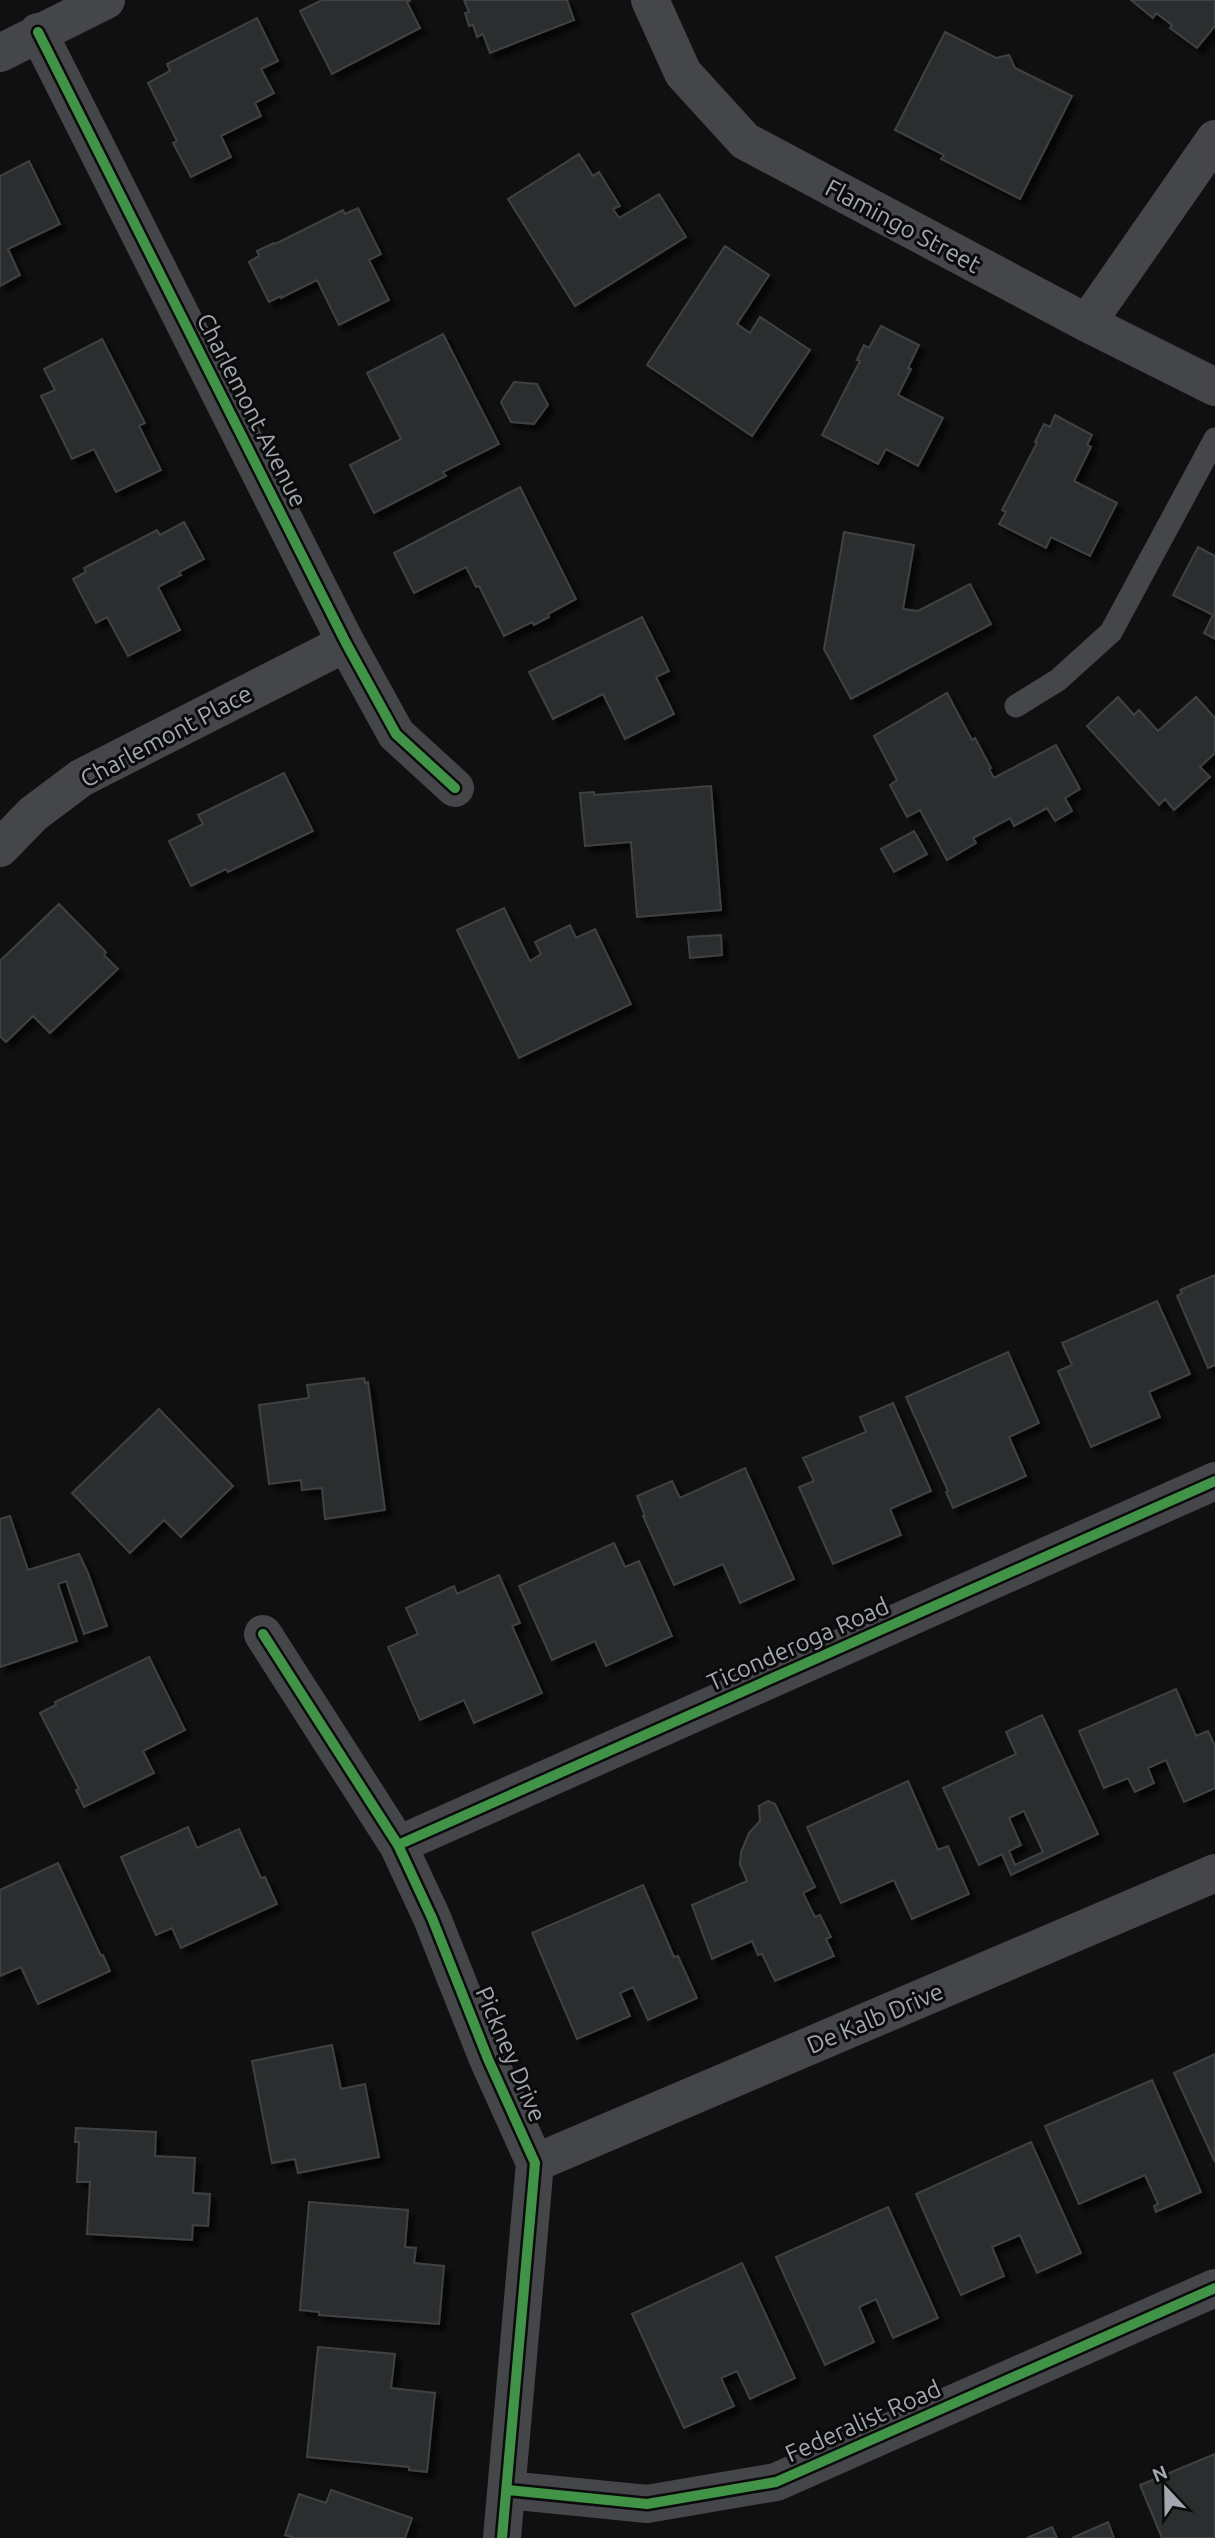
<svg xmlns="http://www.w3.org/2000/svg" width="1215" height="2538" viewBox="0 0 1215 2538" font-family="Ubuntu,sans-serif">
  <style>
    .building { fill: #2c2d2e; stroke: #404144; stroke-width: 2; fill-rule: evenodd; filter: url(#shadow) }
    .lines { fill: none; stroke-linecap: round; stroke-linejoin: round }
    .lane { stroke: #454649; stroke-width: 23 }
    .street { stroke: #454649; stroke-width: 38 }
    .cycleway-casing { stroke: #0b0b0c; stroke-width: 15 }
    .cycleway { stroke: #419447; stroke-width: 10 }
    .labels { text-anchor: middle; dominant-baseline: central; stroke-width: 6; stroke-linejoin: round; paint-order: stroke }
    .street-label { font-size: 24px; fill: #a3a8b0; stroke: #0b0b0c }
  </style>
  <defs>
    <filter id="shadow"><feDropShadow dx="6" dy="6" stdDeviation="2" flood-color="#0009"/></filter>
  </defs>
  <rect width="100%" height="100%" fill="#101011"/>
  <path class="building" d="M322 0H411L407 2 420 28 332 74 300 11Z
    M464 0H567L574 20 490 53 483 34 477 37 473 25 469 26 465 13 469 12Z
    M1131 0H1215V26L1197 48 1170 28 1172 25 1156 13 1153 18Z
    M257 18 278 61 261 69 274 93 255 103 261 116 221 136 231 157 191 177 173 143 177 141 148 83 170 71 167 64Z
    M945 32 996 58 1009 55 1015 68 1072 96 1020 199 941 159 944 155 895 130Z
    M579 154 593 176 599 172 620 206 613 209 619 218 659 194 686 237 575 306 508 199Z
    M29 161 60 224 8 249 20 275 0 286V176Z
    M358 208 381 254 369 260 389 300 339 325 317 280 281 298V296L269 302 249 262 259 256 257 251 274 243 275 244 343 210 345 214Z
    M725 246 769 275 737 324 750 333 760 317 810 350 752 436 647 365Z
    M881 326 919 345 908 368 911 369 898 395 943 418 918 466 886 449 878 464 822 435 860 361 857 360 864 345 869 348Z
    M443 334 499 444 443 472 446 476 374 513 350 465 401 439 367 373Z
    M102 339 145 423 139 426 161 470 116 492 94 449 72 459 41 396 55 390 44 369Z
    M514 382 537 384 548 405 534 424 511 422 501 402Z
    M1055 415 1092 435 1087 445 1091 447 1074 481 1117 503 1090 556 1051 537 1046 548 999 524 1006 512 1002 510 1037 443 1035 442 1044 424 1050 427Z
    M520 487 576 599 548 614 549 617 534 625 532 622 504 636 479 586 476 587 466 567 414 593 394 553Z
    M184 522 204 559 179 572 181 575 158 587 180 630 128 656 107 617 96 623 73 579 86 572 84 568 157 530 160 535Z
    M844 532 914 545 903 609 918 611 970 584 991 624 851 699 824 649Z
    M1198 547 1215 556V639L1204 633 1213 615 1173 595Z
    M642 617 669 671 656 677 674 714 625 739 603 694 553 719 529 672Z
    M947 693 972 740 975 738 991 768 989 769 994 778 1056 745 1080 789 1065 798 1072 811 1055 821 1047 808 1014 826 1010 818 973 838 976 843 947 860 920 810 907 817 890 785 897 780 874 736Z
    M1118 697 1134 715 1139 710 1158 731 1196 697 1215 718V753L1200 767 1210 777 1174 810 1165 799 1159 805 1087 726Z
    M284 773 313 831 228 872 226 869 191 886 169 841 203 824 198 815Z
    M711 786 721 910 637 917 631 842 585 846 580 793 594 792V795Z
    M914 831 927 854 894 872 881 849Z
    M59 904 106 952 104 955 118 969 50 1033 33 1016 6 1042 0 1036V961Z
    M504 908 530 961 541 954 535 942 570 925 576 938 595 929 631 1004 519 1058 457 930Z
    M721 935 722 955 690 958 688 937Z
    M1215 1275V1365L1208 1368 1177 1296 1182 1293 1180 1290Z
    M1157 1301 1190 1374 1149 1392 1160 1417 1091 1447 1058 1371 1072 1365 1062 1343Z
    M1008 1352 1039 1423 1009 1437 1026 1476 953 1508 946 1492 948 1491 906 1397Z
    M364 1378 365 1383 368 1382 385 1510 325 1519 322 1488 302 1490 301 1480 269 1484 259 1405 309 1398 307 1385Z
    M893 1403 931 1491 890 1509 901 1535 833 1564 799 1487 814 1481 803 1458 866 1432 860 1417Z
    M159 1409 233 1486 181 1537 164 1520 130 1553 72 1493Z
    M745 1468 794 1579 740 1603 723 1564 674 1585 643 1516H645L637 1496 672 1481 680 1498Z
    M10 1516 28 1570 79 1554 88 1573 107 1626 84 1634 66 1581 58 1584 77 1641 0 1667V1519Z
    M614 1543 625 1567 639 1561 672 1636 606 1666 595 1641 552 1660 519 1586Z
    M499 1575 520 1623 512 1626 542 1693 474 1723 464 1700 420 1720 388 1647 418 1634 406 1608 454 1586 457 1594Z
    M149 1657 185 1730 143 1751 154 1773 84 1807 76 1790 79 1789 40 1713 56 1705 55 1702Z
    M1176 1689 1196 1736 1208 1731 1215 1746V1788L1184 1802 1166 1760 1148 1768 1154 1783 1135 1792 1128 1778 1104 1788 1079 1731Z
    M1042 1715 1098 1834 1011 1875 1002 1854 979 1865 943 1788 1016 1754 1006 1732ZM1024 1811 1043 1852 1015 1865 1009 1851 1021 1845 1009 1818Z
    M908 1781 938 1850 948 1846 969 1894 912 1919 894 1880 841 1903 807 1827Z
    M768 1801 775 1804 815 1887 803 1893 815 1917 820 1915 831 1937 826 1939 834 1956 775 1981 762 1954 758 1955 752 1941 712 1959 692 1905 747 1881 740 1864 741 1852 749 1833 760 1821 759 1806Z
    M188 1827 197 1848 239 1829 261 1878 265 1877 277 1904 181 1948 172 1928 156 1935 121 1857Z
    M58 1863 101 1956 103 1955 110 1971 38 2004 21 1967 0 1976V1890Z
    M643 1885 674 1957 678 1956 697 1998 648 2020 633 1987 620 1993 630 2016 577 2039 532 1933Z
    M332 2045 341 2089 365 2084 379 2157 298 2173 295 2159 272 2163 252 2061Z
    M1215 2054V2162L1174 2073Z
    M1152 2080 1201 2192 1156 2212 1154 2206 1158 2204 1145 2175 1079 2204 1045 2126Z
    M76 2128 156 2132 155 2156 195 2158 193 2193 210 2194 208 2226 193 2225 192 2240 87 2234 90 2182H77L79 2142H75Z
    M1031 2142 1081 2253 1037 2273 1020 2235 992 2247 1004 2276 961 2295 916 2194Z
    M309 2202 408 2210 405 2247 416 2248 414 2263 444 2266 439 2324 319 2315V2312L300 2310Z
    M888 2207 938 2318 893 2338 876 2299 859 2307 874 2342 825 2365 776 2257Z
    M742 2263 795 2378 750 2399 737 2371 721 2378 734 2406 684 2428 632 2314Z
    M318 2347 395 2354 391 2388 435 2393 427 2472 409 2470V2467L307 2457Z
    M1215 2454V2538H1162L1140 2485Z
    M331 2490 412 2518 405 2538H295L285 2535 299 2494 326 2503Z
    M1108 2522 1114 2538H1072Z
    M1052 2527 1057 2538H1027Z"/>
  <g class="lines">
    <path class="lane" d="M1016 706 1058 680 1111 632 1215 439"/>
    <path class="street" d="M650 0 683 73 745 141 1087 323 1215 387
      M38 32 346 643 396 734 455 788
      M0 53 106 0
      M1087 323 1215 139
      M0 848 33 814 81 778 346 643
      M263 1634 398 1845 432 1918 488 2059 535 2163 502 2538
      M398 1845 1215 1481
      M535 2163 1215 1873
      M507 2490 647 2504 776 2482 1215 2288"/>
    <g class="cycleway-casing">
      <path id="cycleway" d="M38 32 346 643 396 734 455 788
        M263 1634 398 1845 432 1918 488 2059 535 2163 502 2538
        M398 1845 1215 1481
        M507 2490 647 2504 776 2482 1215 2288"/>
    </g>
    <use href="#cycleway" class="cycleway"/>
  </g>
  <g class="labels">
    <g class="street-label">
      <text transform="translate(903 226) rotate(28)">Flamingo Street</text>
      <text transform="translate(252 410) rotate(63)">Charlemont Avenue</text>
      <text transform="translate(166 736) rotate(-28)">Charlemont Place</text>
      <text transform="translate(798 1644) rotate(-24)">Ticonderoga Road</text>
      <text transform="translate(875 2018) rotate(-23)">De Kalb Drive</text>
      <text transform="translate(511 2054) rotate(67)">Pickney Drive</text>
      <text transform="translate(863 2421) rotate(-24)">Federalist Road</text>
    </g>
  </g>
  <g transform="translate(1166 2489) rotate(338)" stroke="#0b0b0c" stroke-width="5" paint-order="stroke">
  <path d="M0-5L12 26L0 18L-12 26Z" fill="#a3a8b0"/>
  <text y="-10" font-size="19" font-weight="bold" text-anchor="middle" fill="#a3a8b0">N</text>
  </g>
</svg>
